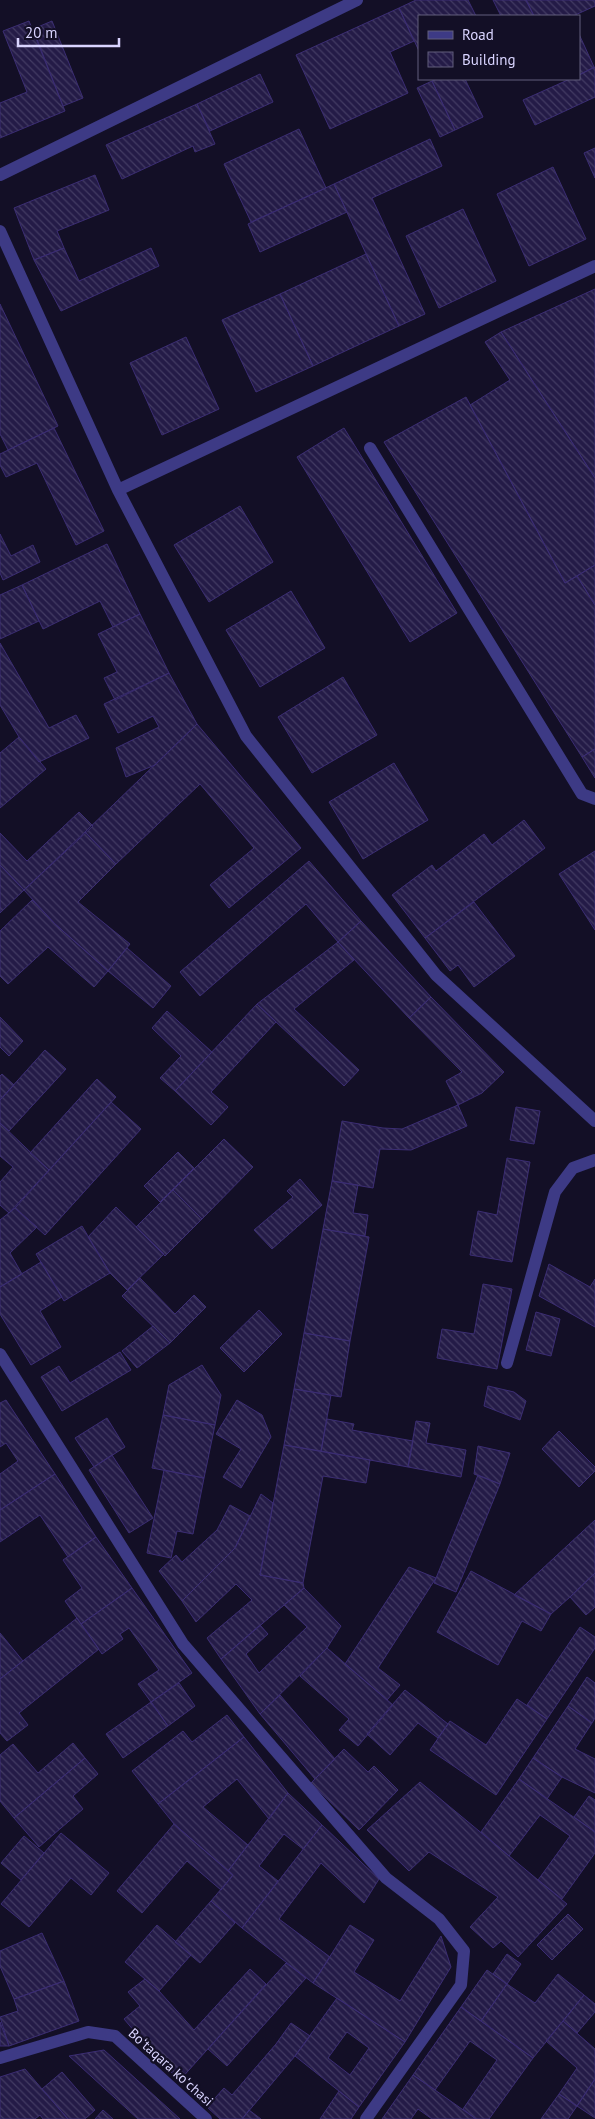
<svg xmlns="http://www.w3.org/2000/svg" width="595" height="2119" viewBox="0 0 595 2119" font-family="'PT Sans',sans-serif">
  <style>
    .building { fill: url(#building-back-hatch); stroke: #3b2d73; fill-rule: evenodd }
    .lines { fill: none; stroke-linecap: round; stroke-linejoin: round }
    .service { stroke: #3d3a85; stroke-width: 12 }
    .minor { stroke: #3d3a85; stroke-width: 12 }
    .labels { text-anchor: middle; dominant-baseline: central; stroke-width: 4.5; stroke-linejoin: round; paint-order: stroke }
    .street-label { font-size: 14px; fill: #d9d4ff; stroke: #130f26 }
  </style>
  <defs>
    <pattern id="building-back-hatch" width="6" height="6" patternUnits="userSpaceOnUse" patternTransform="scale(1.25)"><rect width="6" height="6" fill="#241b47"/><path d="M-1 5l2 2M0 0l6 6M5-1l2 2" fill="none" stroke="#433b63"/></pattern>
  </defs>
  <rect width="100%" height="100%" fill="#130f26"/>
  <path class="building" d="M416 0H468L476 16H419V51L399 8Z
    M493 0H526L534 16H501Z
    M526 0H595V6L573 16H534Z
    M399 8 414 41 390 52 408 93 330 129 296 55Z
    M29 21 65 111 0 138V103L27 92 3 31Z
    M52 21 83 98 63 106 33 29Z
    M579 34 594 67 579 75Z
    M595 67V97L535 125 523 100 570 79H579V75Z
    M260 74 273 102 210 131 197 104Z
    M437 79H465L483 117 455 130 432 81Z
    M432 81 455 130 440 137 417 88Z
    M197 104 215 144 195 152 193 146 122 179 106 145Z
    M299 129 326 188 251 222 224 164Z
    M430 139 442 166 372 198 425 314 399 326 334 184Z
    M595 148V178L584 153Z
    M553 167 586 239 529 266 497 194Z
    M95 175 109 210 57 231 64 248 34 260 14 208Z
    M334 184 347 212 260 252 248 224Z
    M463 209 496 281 439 308 406 236Z
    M64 248 79 281 151 248 159 266 61 311 34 260Z
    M366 254 399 326 313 366 280 294Z
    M595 289V478L501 332Z
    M280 294 313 366 256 392 222 320Z
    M0 304 58 426 8 450 0 434Z
    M501 332 595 478V565L565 583 470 405 510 380 485 342Z
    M186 337 219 409 162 435 130 363Z
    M466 397 565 583 577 576 595 605V749L582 757 384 442Z
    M54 428 104 531 76 545 37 463 6 477 0 465V454Z
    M344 428 457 613 410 642 297 457Z
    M240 506 273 562 209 602 174 545Z
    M0 534 11 556 33 545 40 562 3 580 0 573Z
    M107 544 140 614 113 627 100 601 43 629 22 585Z
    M595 565V605L577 576Z
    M22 585 39 621 0 639V595Z
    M291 591 325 648 260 687 226 630Z
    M140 614 169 673 115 700 104 678 117 672 98 634Z
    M0 643 49 728 76 715 89 738 39 762 19 737 0 705Z
    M169 673 197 724 155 765 126 777 116 748 159 727 153 716 118 733 104 704Z
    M343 677 377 735 312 773 278 717Z
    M197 724 301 848 229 908 210 885 254 848 200 784 116 864 85 832Z
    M19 737 46 769 0 808V753Z
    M595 749V778L582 757Z
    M394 763 428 820 363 859 329 802Z
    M79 812 93 826 24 890 0 865V833L27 861Z
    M524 820 545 848 425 938 392 895 432 865 436 871 484 834 492 845Z
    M85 832 116 864 78 902 130 944 108 971 55 924 24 890Z
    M595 851V930L559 874Z
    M309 861 361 921 338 942 306 904 200 996 180 972Z
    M0 865 24 890 0 913Z
    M32 900 55 924 108 971 94 987 48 947 8 984 0 976V931Z
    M474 902 515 956 474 987 458 965 450 971 425 938Z
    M361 921 431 997 409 1018 338 942Z
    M338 942 354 960 294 1009 359 1070 344 1086 257 1004Z
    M127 948 171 986 153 1008 108 971Z
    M431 997 504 1072 482 1093 458 1105 446 1081 462 1072 409 1018Z
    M257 1004 276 1022 211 1092 228 1107 211 1125 175 1091Z
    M167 1011 212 1052 175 1091 160 1078 181 1056 152 1028Z
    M0 1017 23 1041 9 1056 0 1047Z
    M45 1050 66 1069 9 1131 0 1123V1100Z
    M2 1074 14 1085 0 1100V1076Z
    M97 1079 116 1097 49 1170 30 1153Z
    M111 1102 141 1129 45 1235 15 1208Z
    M458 1105 467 1126 411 1150 380 1149 373 1188 332 1181 342 1121 383 1128 402 1129Z
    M516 1107 540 1111 534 1144 510 1140Z
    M0 1123 49 1170 9 1213 0 1205V1182L13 1167 0 1156Z
    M224 1139 253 1167 202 1219 173 1190Z
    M178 1152 194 1168 160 1202 144 1186Z
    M507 1158 530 1162 512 1262 470 1255 478 1211 497 1215Z
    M300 1179 322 1205 272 1249 254 1230 293 1197 287 1191Z
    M332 1181 358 1185 353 1213 368 1215 365 1236 323 1229Z
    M173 1190 202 1219 165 1256 136 1227Z
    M116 1207 164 1254 127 1290 110 1273 88 1237Z
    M15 1208 37 1227 10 1253 22 1274 0 1287V1220Z
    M82 1226 110 1273 64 1301 36 1254Z
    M323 1229 369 1237 350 1341 304 1333Z
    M41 1262 62 1297 40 1311 61 1347 31 1365 0 1314V1287Z
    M549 1264 590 1287 595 1279V1327L539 1296Z
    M140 1278 175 1314 194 1295 206 1307 170 1343 122 1296Z
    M483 1284 512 1289 497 1369 437 1358 442 1329 474 1334Z
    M259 1310 282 1334 244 1372 220 1348Z
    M536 1312 560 1319 551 1356 526 1350Z
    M153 1326 170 1343 137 1368 122 1351Z
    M304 1333 350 1341 341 1397 294 1389Z
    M120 1352 131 1370 62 1411 41 1377 59 1366 70 1383Z
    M202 1365 221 1395 215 1425 163 1415 169 1385Z
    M488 1386 514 1392 526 1401 520 1420 484 1406Z
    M294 1389 331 1395 321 1451 284 1445Z
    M6 1400 55 1474 0 1510V1474L18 1461 6 1443 0 1447V1403Z
    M237 1400 262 1415 271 1437 241 1488 223 1477 241 1449 216 1434Z
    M163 1415 215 1425 204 1478 152 1468Z
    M107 1418 125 1447 94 1467 75 1438Z
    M327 1419 354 1424 352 1430 413 1441 408 1467 321 1451Z
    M416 1421 430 1423 426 1443 466 1450 461 1477 408 1467Z
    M559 1431 595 1467V1471L579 1487 542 1449Z
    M284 1445 370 1460 366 1483 323 1476 303 1583 260 1575Z
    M478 1446 510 1453 500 1484 474 1474Z
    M112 1455 153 1518 129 1533 89 1470Z
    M164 1470 204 1478 193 1534 177 1531 171 1558 147 1553Z
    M55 1474 96 1537 68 1557 40 1515 0 1542V1510Z
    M478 1475 500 1484 456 1592 434 1583Z
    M261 1494 273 1503 260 1575 303 1583 304 1588 221 1659 207 1638 252 1600 236 1584 196 1622 182 1601 235 1548Z
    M230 1505 250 1516 235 1548 182 1601 159 1571 176 1555 182 1562 217 1530Z
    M595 1520V1573L570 1597 551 1614 514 1595Z
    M96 1537 132 1588 81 1624 65 1601 82 1588 63 1560Z
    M409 1567 436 1578 378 1668 400 1685 387 1700 345 1664Z
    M471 1571 551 1614 541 1631 522 1621 498 1665 437 1632Z
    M595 1573V1607L586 1615 570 1597Z
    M132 1588 192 1673 151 1702 138 1684 159 1670 129 1628 120 1634 123 1639 102 1654 81 1624Z
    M304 1588 341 1626 327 1648 260 1714 221 1659 260 1625 268 1634 246 1654 259 1673 307 1627 284 1605Z
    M77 1618 99 1649 19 1713 28 1725 7 1741 0 1733V1679Z
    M580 1627 595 1637V1648L547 1719 527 1705Z
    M0 1633 23 1661 0 1679Z
    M327 1648 393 1705 358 1746 339 1730 349 1719 300 1676Z
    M587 1677 595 1683V1718L592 1723 568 1706Z
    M179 1683 195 1706 168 1726 151 1702Z
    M405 1690 448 1724 438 1738 418 1723 390 1755 367 1734Z
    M280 1695 335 1759 315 1779 260 1714Z
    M517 1699 547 1719 496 1795 430 1750 450 1721 486 1745Z
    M151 1702 168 1726 123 1758 106 1734Z
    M568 1706 592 1723 575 1749 595 1759V1793L562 1777 533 1758Z
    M227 1715 244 1737 158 1804 132 1771 183 1731 192 1742Z
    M244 1737 288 1793 269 1819 237 1779 203 1807 248 1845 228 1871 174 1824 158 1804Z
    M73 1743 85 1758 14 1818 0 1801V1755L13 1744 38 1773Z
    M344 1749 368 1772 374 1766 398 1790 359 1830 311 1783Z
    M85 1758 98 1774 73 1796 83 1809 39 1847 14 1818Z
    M533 1758 562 1777 547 1799 519 1779Z
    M519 1779 595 1832V1853L562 1899 538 1880 570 1836 540 1815 509 1856 481 1832Z
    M420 1782 567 1904 518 1957 501 1941 493 1948 470 1927 498 1897 429 1852 409 1871 367 1830Z
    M288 1793 322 1825 303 1849 284 1834 259 1866 278 1881 242 1928 211 1901 233 1875 228 1871Z
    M589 1796 595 1800V1832L574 1817Z
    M174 1824 233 1875 221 1890 187 1861 142 1913 117 1891Z
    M322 1825 379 1879 364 1903 321 1863 279 1919 330 1957 313 1983 242 1928Z
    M61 1833 109 1873 91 1895 71 1878 29 1927 1 1904Z
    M24 1836 44 1853 21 1880 1 1863Z
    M211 1901 235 1923 200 1963 175 1942Z
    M568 1914 583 1929 552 1960 537 1945Z
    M157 1925 191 1955 159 1991 125 1962Z
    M350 1925 374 1940 354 1972 400 2001 441 1936 451 1967 405 2042 313 1983Z
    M42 1933 64 1981 14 1999 0 1966V1951Z
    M507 1954 521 1964 507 1984 493 1974Z
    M286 1963 306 1978 227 2066 208 2049Z
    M250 1969 266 1984 180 2080 163 2065 124 2019 140 2006 128 1992 145 1979 159 1991 194 2030Z
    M487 1970 507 1984 481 2021 461 2007Z
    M558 1974 584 1995 533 2058 481 2021 507 1984 535 2003Z
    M64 1981 79 2021 9 2046 0 2017 18 2011 14 1999Z
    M584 1995 595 2004V2012L577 2033 563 2021Z
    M337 1998 405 2042 359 2107 295 2056ZM347 2032 369 2048 350 2075 328 2058Z
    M461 2007 533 2058 489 2119H476L463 2109 497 2060 470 2041 435 2090 413 2075Z
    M563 2021 595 2049V2079L577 2106 559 2094 577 2068 546 2041Z
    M0 2022 9 2046H0Z
    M291 2023 310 2036 295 2056 242 2119H220L207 2107 224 2088 232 2095 276 2044Z
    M104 2050 180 2119H138L69 2056Z
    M25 2069 42 2089 68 2119H43L40 2115 35 2119H0V2077Z
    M62 2072 95 2110 85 2119H68L42 2089Z
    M413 2075 435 2090 476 2119H432L418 2109 411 2119H382Z
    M595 2079V2118L577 2106Z
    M339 2091 359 2107 351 2119H320Z
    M559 2094 577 2106 568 2119H541Z
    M103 2110 113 2119H95Z
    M249 2110 261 2119H242Z"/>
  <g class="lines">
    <path class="service" d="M0 175 357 0
      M0 231 118 490 246 736 436 975 595 1121
      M370 448 582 794 595 799
      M118 490 595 266
      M507 1363 555 1192 573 1168 595 1160"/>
    <path class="minor" d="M0 1354 183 1644 386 1878 439 1919 464 1951 461 1985 366 2119
      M0 2058 88 2032 115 2036 206 2119"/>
  </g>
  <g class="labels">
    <g class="street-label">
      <text transform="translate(171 2067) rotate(42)">Boʻtaqara koʻchasi</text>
    </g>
  </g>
  <rect x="418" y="15" width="162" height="65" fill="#130f26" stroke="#625e7d"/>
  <rect x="428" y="31" width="25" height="8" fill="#3d3a85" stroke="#625e7d"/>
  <text x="462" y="40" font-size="15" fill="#d9d4ff">Road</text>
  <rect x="428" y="52" width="25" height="15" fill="url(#building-back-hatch)" stroke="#625e7d"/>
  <text x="462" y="65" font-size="15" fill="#d9d4ff">Building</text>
  <path d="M18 38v8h101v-8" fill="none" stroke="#d9d4ff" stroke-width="2.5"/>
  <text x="25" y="38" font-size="15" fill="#d9d4ff" stroke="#130f26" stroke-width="4" paint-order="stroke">20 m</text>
</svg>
